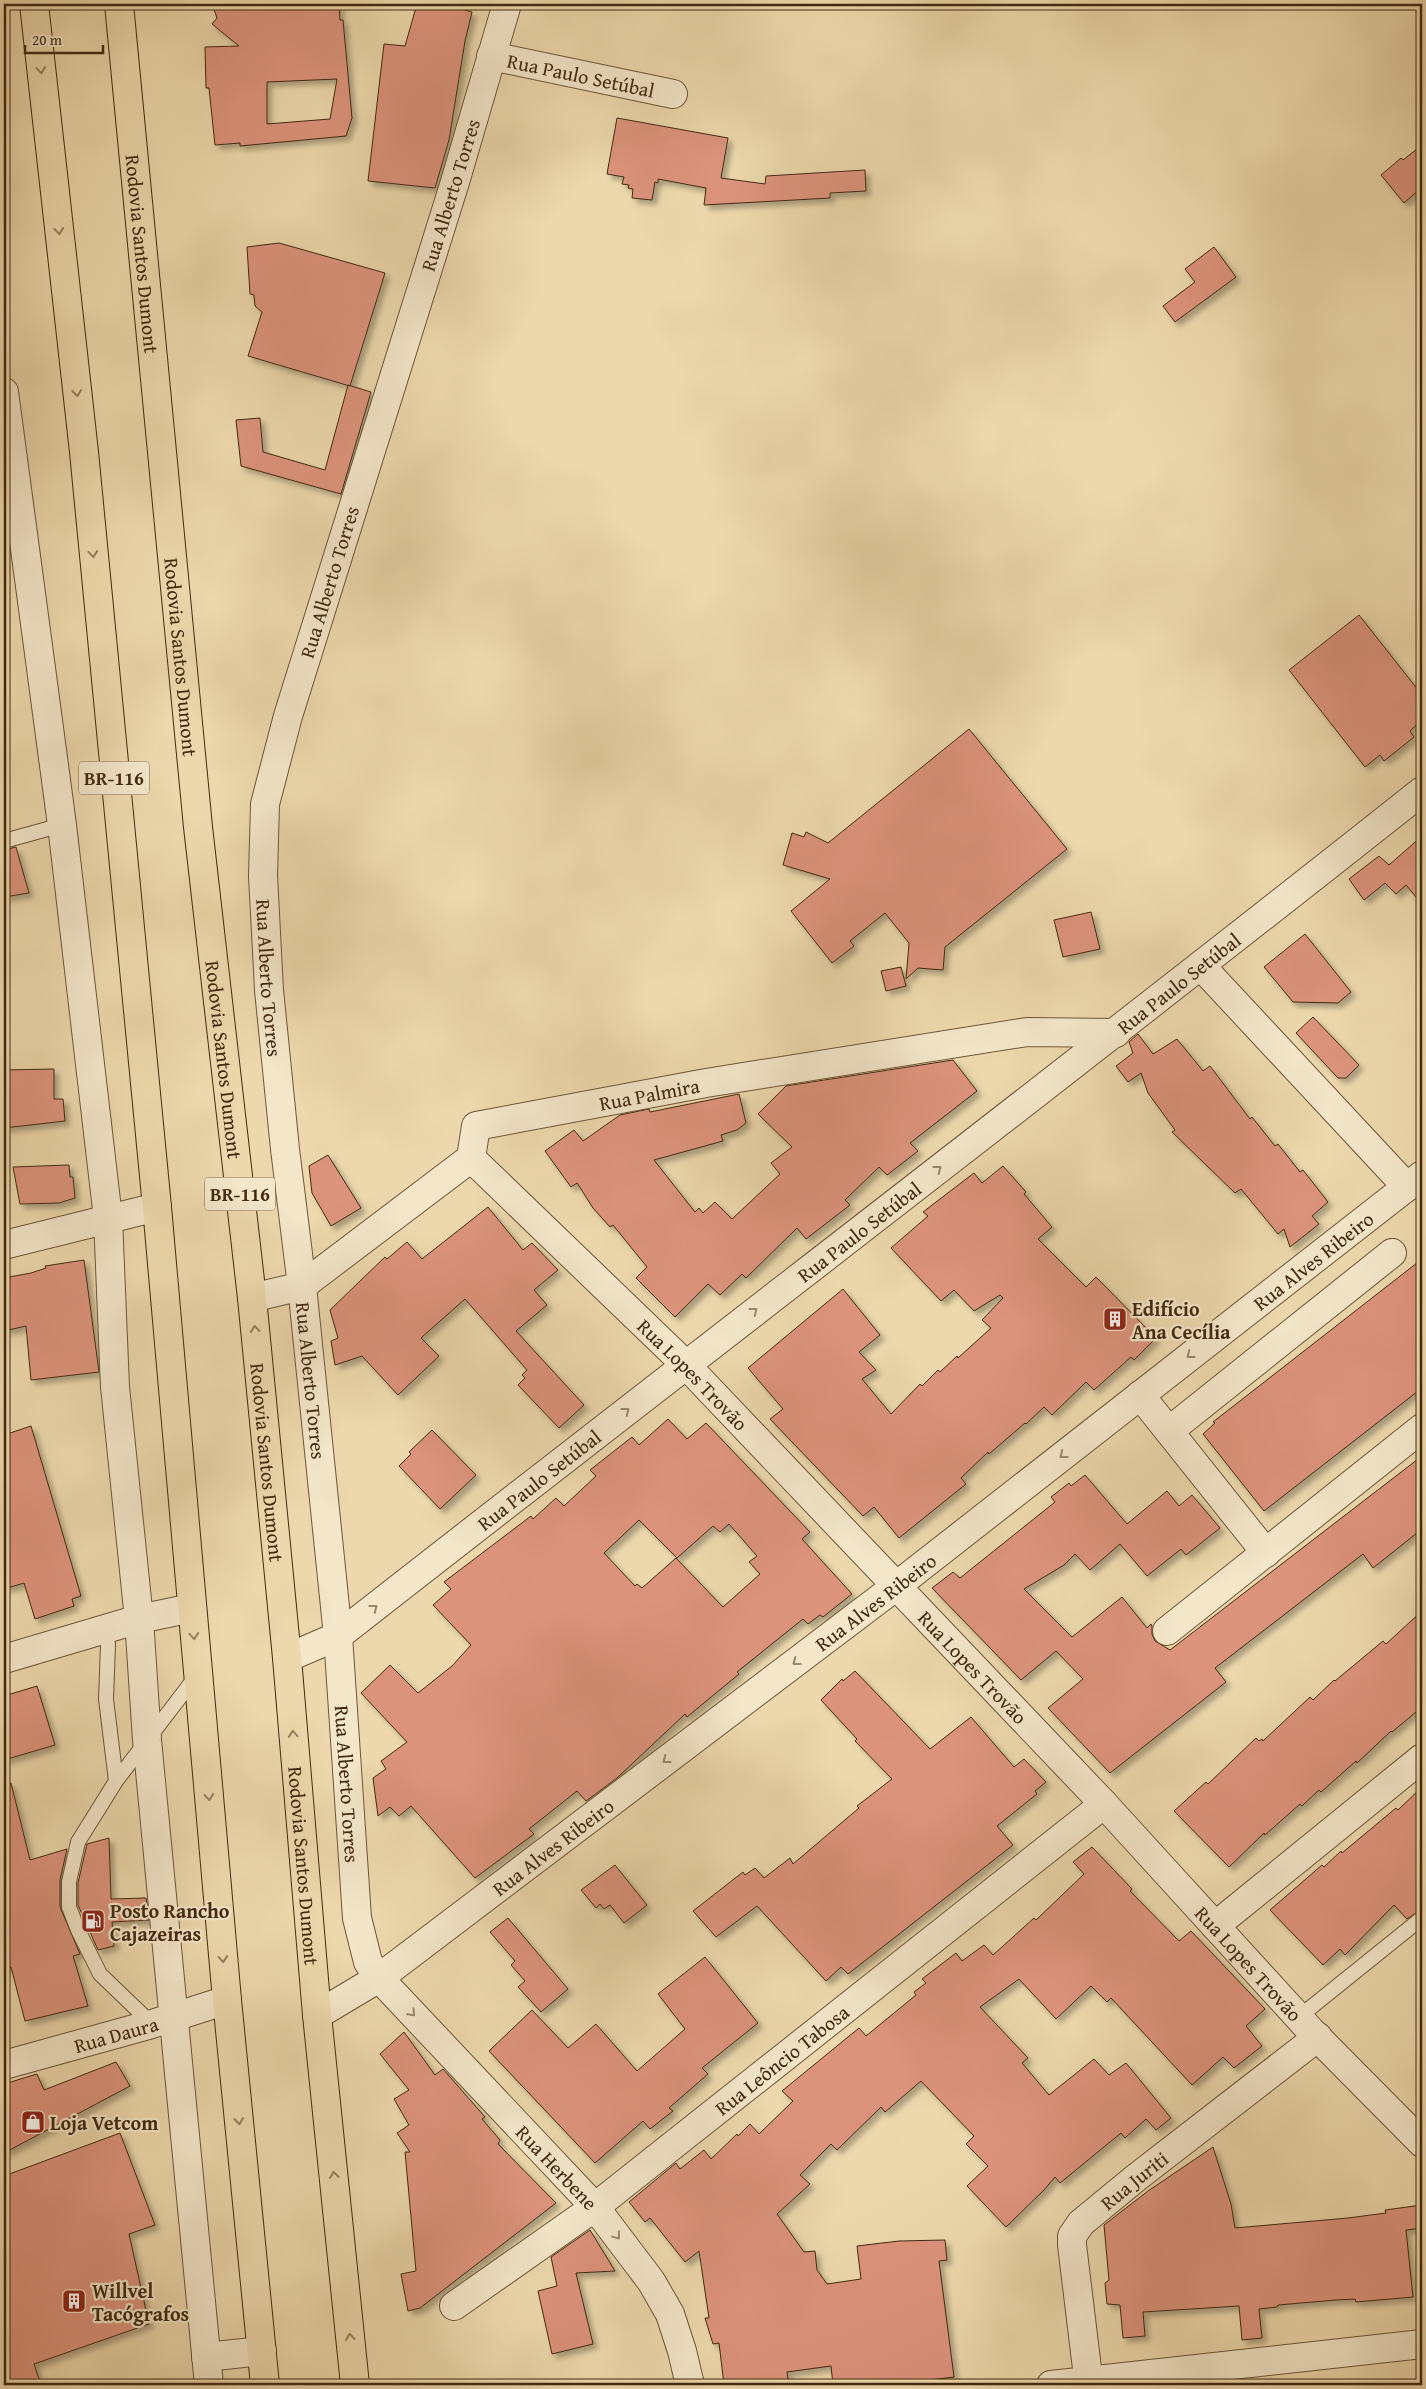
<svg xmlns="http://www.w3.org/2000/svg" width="1426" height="2389" viewBox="0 0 1426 2389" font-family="'Gentium Book Plus',serif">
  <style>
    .building { fill: #dc937b; stroke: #412a10; fill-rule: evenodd; filter: url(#shadow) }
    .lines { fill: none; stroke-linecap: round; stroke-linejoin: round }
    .service-casing { stroke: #6c5637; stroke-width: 16 }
    .minor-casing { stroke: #6c5637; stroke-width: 30 }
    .tertiary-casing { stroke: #6c5637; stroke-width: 30 }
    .trunk-casing { stroke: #412a10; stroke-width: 30 }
    .service { stroke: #f3e6c9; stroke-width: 14 }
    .minor { stroke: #f3e6c9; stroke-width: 28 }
    .tertiary { stroke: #f3e6c9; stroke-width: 28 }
    .trunk { stroke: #ecd8ac; stroke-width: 28 }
    .oneway { stroke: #96815e }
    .oneway2 { stroke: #9a886c }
    .labels { text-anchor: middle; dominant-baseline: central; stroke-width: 4.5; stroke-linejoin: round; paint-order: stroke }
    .shield { fill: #f3e6c9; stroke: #766248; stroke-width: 1 }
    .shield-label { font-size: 19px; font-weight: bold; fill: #412a10 }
    .street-label { font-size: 20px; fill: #412a10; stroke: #f3e6c9 }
    .poi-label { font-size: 20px; font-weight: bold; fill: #412a10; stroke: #f3e6c9; text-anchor: start }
  </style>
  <defs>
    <filter id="shadow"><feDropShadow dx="4.5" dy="4.5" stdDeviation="2.5" flood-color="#0004"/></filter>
  </defs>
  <rect width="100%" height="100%" fill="#ecd8ac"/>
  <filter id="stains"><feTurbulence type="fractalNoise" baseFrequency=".004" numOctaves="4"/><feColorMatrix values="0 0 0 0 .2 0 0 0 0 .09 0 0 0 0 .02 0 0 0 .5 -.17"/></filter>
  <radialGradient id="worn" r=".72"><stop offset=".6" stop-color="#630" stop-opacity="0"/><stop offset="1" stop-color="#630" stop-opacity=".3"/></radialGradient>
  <path class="building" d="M212 4H339L340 20H343L352 118 346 136 240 146V143L215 145 209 88H206L205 47 239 46 212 24 217 18ZM337 79 330 119 267 124V82Z
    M417 4H443L472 12 465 41 449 140 435 188 368 181 384 44 405 46Z
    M617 118 728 138 721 178 765 184 766 176 865 170 866 191 830 193V198L704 205 706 188 658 179V183L655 182 652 200 632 198 633 189 628 188 629 185 622 184 624 177 607 174Z
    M1422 145V187L1404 203 1381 175 1401 158 1403 160Z
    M279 243 385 273 350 386 248 356 262 312 255 306 254 295 250 294 247 247Z
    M1214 247 1236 277 1175 322 1163 306 1195 282 1185 269Z
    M348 385 371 392 341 494 241 466 236 420 260 418 263 452 325 470Z
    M1359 615 1422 695V720L1410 731 1414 737 1384 761 1380 755 1365 767 1289 670Z
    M969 729 1067 849 945 947 943 970 918 968 906 979 909 943 885 913 850 941 854 946 832 963 791 911 830 879 783 865 792 833 804 837 806 832 828 843Z
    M1422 836V904L1406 885 1396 894 1385 883 1364 900 1349 879 1379 856 1389 865Z
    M16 847 29 893 4 897V850Z
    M1091 912 1100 949 1063 957 1054 920Z
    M1305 934 1351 992 1338 1003 1293 1002 1264 967Z
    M901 967 906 986 886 991 881 971Z
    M1313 1017 1359 1065 1346 1078H1338L1296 1033Z
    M1138 1034 1153 1054 1177 1039 1203 1071 1210 1066 1250 1119 1252 1117 1275 1146 1278 1144 1300 1172 1303 1170 1328 1202 1312 1216 1319 1224 1290 1247 1284 1229 1278 1234 1241 1189 1235 1193 1172 1132 1175 1130 1148 1093 1141 1073 1128 1082 1116 1066 1133 1053 1129 1042Z
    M953 1060 977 1091 910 1143 918 1151 887 1175 879 1167 845 1200 850 1205 806 1239 797 1228 746 1278 742 1274 720 1295 708 1284 675 1317 636 1278 647 1267 613 1225 610 1227 593 1208 577 1183 571 1187 545 1151 574 1130 583 1141 620 1115 649 1109 650 1112 739 1094 746 1123 737 1130 721 1135 723 1141 654 1160 695 1212 699 1208 703 1213 715 1202 732 1219 780 1174 771 1163 792 1147 758 1114 786 1086Z
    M54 1069V1099H63L65 1121 4 1128V1070Z
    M328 1155 361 1208 331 1226 312 1193 309 1166Z
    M69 1165 70 1177H73L75 1198 59 1203 20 1204 13 1167Z
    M1003 1166 1026 1192 1024 1194 1052 1227 1038 1239 1086 1287 1096 1277 1156 1338 1134 1360 1131 1357 1094 1390 1086 1382 1052 1415 1044 1407 1026 1424 1025 1423 989 1454 988 1452 961 1478 966 1484 899 1538 874 1507 863 1516 770 1419 783 1409 748 1368 843 1289 880 1335 859 1352 876 1370 862 1379 891 1414 920 1384 922 1386 938 1370 940 1372 957 1356 958 1358 991 1328 982 1320 1003 1298 1000 1295 974 1311 954 1290 941 1301 891 1248 928 1216 923 1212 974 1173 982 1183Z
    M488 1207 523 1250 532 1243 558 1270 534 1290 547 1305 516 1331 584 1405 559 1428 518 1385 525 1378 522 1375 527 1370 465 1299 421 1338 439 1356 398 1395 362 1356 335 1365 331 1341 338 1338 330 1310 385 1257 387 1259 407 1242 422 1259Z
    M1422 1259V1388L1264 1511 1203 1434 1215 1423 1213 1422Z
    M84 1260 99 1372 31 1380 26 1326 4 1331V1278L31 1273 46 1268 45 1266Z
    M668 1419 687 1439 706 1423 810 1532 802 1539 852 1594 823 1617 820 1615 808 1624 803 1619 737 1672 739 1674 699 1707 687 1717 685 1714 617 1778 586 1801 577 1791 529 1829 534 1834 475 1878 411 1806 399 1816 390 1807 378 1816 373 1778 386 1769 381 1761 407 1742 361 1693 390 1665 418 1693 452 1666 471 1645 433 1605 451 1589 444 1582 531 1516 533 1519 556 1498 564 1506 596 1476 590 1470 632 1437 639 1445ZM639 1520 677 1558 713 1526 720 1532 729 1524 757 1556 749 1562 760 1574 723 1607 676 1558 642 1588 637 1584 635 1586 604 1553Z
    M31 1426 81 1596 72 1599 74 1606 35 1619 24 1583 4 1589V1435Z
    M432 1430 476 1475 440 1509 399 1466 411 1454 409 1452Z
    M1422 1456V1529L1373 1568 1363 1554 1215 1668 1226 1682 1110 1773 1048 1708 1083 1679 1056 1651 1021 1680 932 1588 953 1572 960 1578 1055 1502 1051 1497 1069 1483 1071 1486 1085 1475 1127 1524 1167 1491 1179 1506 1192 1495 1220 1528 1186 1555 1181 1549 1147 1576 1120 1544 1090 1570 1075 1554 1064 1565 1024 1589 1072 1637 1122 1597 1147 1628 1151 1624 1152 1626V1634L1155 1641 1170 1650Z
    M1422 1611V1707L1392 1732 1391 1731 1357 1763 1356 1761 1321 1792 1319 1790 1302 1806 1300 1804 1265 1835 1264 1833 1229 1867 1174 1811 1206 1782 1208 1784 1256 1738 1259 1741 1262 1739 1263 1741 1310 1697 1313 1700 1334 1680 1335 1681 1383 1641 1386 1644Z
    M855 1671 930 1749 971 1717 1014 1767 1024 1759 1046 1782 1035 1791 1037 1794 997 1826 1013 1845 848 1974 841 1967 826 1981 757 1906 716 1937 693 1911 743 1872 745 1875 755 1868 764 1878 790 1858 793 1864 859 1808 857 1806 892 1779 855 1741 857 1739 821 1700 842 1679 843 1681Z
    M37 1686 55 1745 4 1760V1696Z
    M11 1783 30 1860 67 1849 60 1880V1907L80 1954 73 1956 88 2006 25 2021 11 1967 4 1969V1784Z
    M1422 1787V1909L1407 1919 1394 1905 1345 1955 1340 1949 1323 1965 1270 1910 1322 1865 1324 1867 1341 1851 1342 1853 1396 1808 1398 1810Z
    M109 1838 111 1899 146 1898 149 1920 112 1922 114 1946 98 1950 78 1905V1883L87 1844Z
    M1092 1847 1132 1889 1130 1891 1179 1941 1191 1931 1265 2009 1246 2026 1262 2046 1234 2068 1223 2057 1192 2085 1111 1998 1107 2002 1091 1986 1056 2019 1019 1979 980 2007 1028 2058 1022 2063 1049 2095 1094 2059 1109 2075 1126 2063 1171 2118 1156 2130 1146 2119 1125 2138 1121 2133 1060 2183 1055 2177 1044 2190 1006 2227 967 2186 988 2166 966 2144 974 2136 921 2081 885 2112 881 2107 837 2150 831 2144 800 2175 810 2184 777 2214 804 2252 815 2251 817 2270 827 2284 861 2279 857 2246 899 2241 945 2240 947 2260 939 2261 954 2377 889 2385H833L831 2366 787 2372 789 2385H724L719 2343 713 2344 705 2318H709L699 2251 685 2262 650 2218 645 2222 629 2202 676 2163 680 2169 704 2150 711 2159 737 2134 738 2136 750 2124 759 2134 793 2101 782 2091 859 2028 866 2036 916 1995 914 1992 926 1983 922 1979 956 1953 962 1961 984 1945 993 1955 1034 1918 1036 1920 1084 1874 1073 1862Z
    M615 1865 647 1905 624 1923 610 1905 604 1909 600 1904 596 1908 581 1890Z
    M508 1918 568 1989 541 2012 518 1987 525 1981 511 1965 515 1961 490 1932Z
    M705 1957 758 2023 702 2068 708 2074 669 2108 673 2111 650 2129 643 2121 595 2163 489 2051 532 2010 568 2048 596 2024 637 2071 685 2029 658 1994Z
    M404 2032 435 2075 443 2069 485 2117 482 2119 500 2140 498 2144 556 2203 420 2308 408 2311 401 2274 416 2271 405 2152H410L397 2133 409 2125 394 2099 409 2090 380 2054Z
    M116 2062 130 2086 4 2153V2084L37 2074 44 2090Z
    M120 2133 155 2225 129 2234 149 2324 34 2364 41 2385H4V2176Z
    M1213 2147 1231 2204 1235 2228 1348 2218 1386 2213 1385 2210 1422 2205V2228L1406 2230 1413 2297 1356 2302 1355 2299 1336 2300 1278 2305 1277 2307 1259 2309 1262 2338 1242 2340 1239 2306 1143 2312 1145 2336 1123 2338 1120 2305 1107 2304 1105 2283 1109 2280 1104 2225 1148 2191Z
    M590 2230 615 2271 576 2273 593 2344 552 2354 538 2291 557 2286 551 2257Z"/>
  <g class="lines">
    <g class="service-casing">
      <path id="service" d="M4 841 62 825
        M106 1629 108 1645 106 1699 116 1781
        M1299 2017 1422 1918
        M152 2024 100 1974 78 1930 69 1907V1882L78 1842 116 1781 197 1675"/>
    </g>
    <g class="minor-casing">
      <g id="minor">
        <path id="s1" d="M507 4 455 182 288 716 265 804 263 876 269 990 285 1149 302 1286 338 1636 357 1918 368 1962 379 1978 595 2207 632 2256 651 2281 670 2314 682 2351 690 2385"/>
        <path id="s2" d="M491 56 673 94"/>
        <path d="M4 392 62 825 108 1218 115 1387 139 1619 147 1740 209 2385"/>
        <path d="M1201 966 1407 1187"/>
        <path id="s3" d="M471 1158 685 1364 1104 1804 1311 2031 1422 2143"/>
        <path d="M4 1245 157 1207"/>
        <path id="s4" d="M252 1298 302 1286 471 1158 476 1126 706 1083 1027 1032 1116 1033"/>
        <path d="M1140 1395 1266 1553"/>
        <path d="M1169 1431 1392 1253"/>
        <path d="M1167 1631 1422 1428"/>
        <path d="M4 1659 139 1619 192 1608"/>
        <path d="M1215 1926 1422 1758"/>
        <path id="s5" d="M4 2065 152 2024 227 2000"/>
        <path id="s6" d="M454 2306 595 2207 1104 1804"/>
        <path d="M206 2357 262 2351"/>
        <path d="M1051 2385 1422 2344"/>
        <path id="s7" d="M1089 2385 1072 2245V2236L1081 2223 1137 2177 1318 2037"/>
      </g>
    </g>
    <g class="tertiary-casing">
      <g id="tertiary">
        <path id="s8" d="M287 1658 338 1636C699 1353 1063 1076 1422 791"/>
        <path id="s9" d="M317 2015 379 1978 895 1587 1422 1175"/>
      </g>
    </g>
    <g class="trunk-casing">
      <g id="trunk">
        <path d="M34 4 84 452 157 1207 227 2000 265 2385"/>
        <path id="s10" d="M119 4 198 827 252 1298 287 1658 317 2015 355 2385"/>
      </g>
    </g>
    <use href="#service" class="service"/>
    <use href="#minor" class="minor"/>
    <use href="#tertiary" class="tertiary"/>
    <use href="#trunk" class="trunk"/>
  </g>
  <defs><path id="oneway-chevron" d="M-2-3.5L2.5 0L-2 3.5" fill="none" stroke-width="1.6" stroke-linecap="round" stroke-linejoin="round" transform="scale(1.25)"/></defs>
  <g class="oneway">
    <use href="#oneway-chevron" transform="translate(41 70) rotate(84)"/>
    <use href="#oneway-chevron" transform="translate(59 231) rotate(84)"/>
    <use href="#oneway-chevron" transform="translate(77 393) rotate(84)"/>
    <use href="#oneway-chevron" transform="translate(93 554) rotate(85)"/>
    <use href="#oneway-chevron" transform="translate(255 1329) rotate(-95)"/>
    <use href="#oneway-chevron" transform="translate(194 1636) rotate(85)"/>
    <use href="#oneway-chevron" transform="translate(293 1734) rotate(-95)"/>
    <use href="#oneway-chevron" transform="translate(209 1797) rotate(85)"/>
    <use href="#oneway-chevron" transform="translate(223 1959) rotate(85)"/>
    <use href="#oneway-chevron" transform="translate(239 2121) rotate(84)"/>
    <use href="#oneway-chevron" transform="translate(334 2175) rotate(-96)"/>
    <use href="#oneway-chevron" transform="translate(350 2337) rotate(-96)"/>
  </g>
  <g class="oneway2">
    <use href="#oneway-chevron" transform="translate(938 1169) rotate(-38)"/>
    <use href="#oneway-chevron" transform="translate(754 1311) rotate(-38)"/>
    <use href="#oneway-chevron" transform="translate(1190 1355) rotate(142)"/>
    <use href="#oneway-chevron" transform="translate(626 1411) rotate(-38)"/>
    <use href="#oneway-chevron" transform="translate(1063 1455) rotate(142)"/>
    <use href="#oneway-chevron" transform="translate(374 1608) rotate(-38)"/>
    <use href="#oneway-chevron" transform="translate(796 1662) rotate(143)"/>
    <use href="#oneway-chevron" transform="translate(666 1760) rotate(143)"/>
    <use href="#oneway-chevron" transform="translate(412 2013) rotate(47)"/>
    <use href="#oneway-chevron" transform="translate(617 2236) rotate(53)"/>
  </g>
  <defs>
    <g id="building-square" transform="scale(1.25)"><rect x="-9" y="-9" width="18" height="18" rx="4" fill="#8f2418" stroke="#f3e6c9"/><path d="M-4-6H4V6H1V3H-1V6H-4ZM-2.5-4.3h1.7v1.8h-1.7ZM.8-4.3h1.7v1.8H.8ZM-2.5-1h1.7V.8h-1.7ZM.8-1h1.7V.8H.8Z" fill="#fff"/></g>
    <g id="fuel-square" transform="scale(1.25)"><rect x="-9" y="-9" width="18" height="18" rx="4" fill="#8f2418" stroke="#f3e6c9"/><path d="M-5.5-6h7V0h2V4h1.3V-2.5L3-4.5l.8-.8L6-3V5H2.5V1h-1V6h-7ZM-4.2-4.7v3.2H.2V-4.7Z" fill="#fff"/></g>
    <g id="shop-square" transform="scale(1.25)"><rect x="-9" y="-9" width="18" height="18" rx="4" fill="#8f2418" stroke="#f3e6c9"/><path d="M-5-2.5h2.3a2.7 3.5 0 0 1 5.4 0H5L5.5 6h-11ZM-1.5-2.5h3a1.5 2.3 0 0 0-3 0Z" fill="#fff"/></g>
  </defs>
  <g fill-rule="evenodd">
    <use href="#building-square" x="1115" y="1319"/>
    <use href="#fuel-square" x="93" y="1921"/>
    <use href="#shop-square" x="33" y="2122"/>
    <use href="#building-square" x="74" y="2301"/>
  </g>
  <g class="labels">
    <g class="shield">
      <rect x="79" y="761.5" width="70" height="33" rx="4"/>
      <rect x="205" y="1177.5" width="70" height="33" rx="4"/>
    </g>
    <g class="shield-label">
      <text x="114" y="778">BR-116</text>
      <text x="240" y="1194">BR-116</text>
    </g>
    <g class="street-label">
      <text stroke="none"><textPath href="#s2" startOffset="92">Rua Paulo Setúbal</textPath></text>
      <text transform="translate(450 195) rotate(-73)">Rua Alberto Torres</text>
      <text stroke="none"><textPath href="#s10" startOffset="251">Rodovia Santos Dumont</textPath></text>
      <text transform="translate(329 582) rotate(-73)">Rua Alberto Torres</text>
      <text stroke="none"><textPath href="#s10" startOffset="656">Rodovia Santos Dumont</textPath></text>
      <text stroke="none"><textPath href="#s1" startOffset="1010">Rua Alberto Torres</textPath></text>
      <text stroke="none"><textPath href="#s8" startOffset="1120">Rua Paulo Setúbal</textPath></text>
      <text stroke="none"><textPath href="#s10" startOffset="1061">Rodovia Santos Dumont</textPath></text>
      <text stroke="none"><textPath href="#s4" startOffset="472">Rua Palmira</textPath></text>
      <text stroke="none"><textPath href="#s8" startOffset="715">Rua Paulo Setúbal</textPath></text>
      <text stroke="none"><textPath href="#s9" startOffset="1250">Rua Alves Ribeiro</textPath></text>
      <text stroke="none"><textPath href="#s3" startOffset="310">Rua Lopes Trovão</textPath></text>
      <text stroke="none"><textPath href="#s1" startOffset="1415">Rua Alberto Torres</textPath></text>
      <text stroke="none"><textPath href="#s10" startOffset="1466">Rodovia Santos Dumont</textPath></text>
      <text stroke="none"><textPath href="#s8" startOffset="310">Rua Paulo Setúbal</textPath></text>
      <text stroke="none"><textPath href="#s9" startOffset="695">Rua Alves Ribeiro</textPath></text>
      <text stroke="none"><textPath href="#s3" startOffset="715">Rua Lopes Trovão</textPath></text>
      <text stroke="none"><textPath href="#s1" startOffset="1820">Rua Alberto Torres</textPath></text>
      <text stroke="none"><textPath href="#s9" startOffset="290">Rua Alves Ribeiro</textPath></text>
      <text stroke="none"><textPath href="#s10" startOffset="1871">Rodovia Santos Dumont</textPath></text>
      <text stroke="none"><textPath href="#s3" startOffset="1120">Rua Lopes Trovão</textPath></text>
      <text stroke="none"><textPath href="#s5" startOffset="116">Rua Daura</textPath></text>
      <text stroke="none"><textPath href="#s6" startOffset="410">Rua Leôncio Tabosa</textPath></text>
      <text stroke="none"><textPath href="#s1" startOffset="2279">Rua Herbene</textPath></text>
      <text stroke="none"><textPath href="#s7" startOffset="234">Rua Juriti</textPath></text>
    </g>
    <g class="poi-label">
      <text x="1132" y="1308">Edifício<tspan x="1132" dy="23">Ana Cecília</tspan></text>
      <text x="110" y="1910">Posto Rancho<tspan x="110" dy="23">Cajazeiras</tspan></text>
      <text x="50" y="2122">Loja Vetcom</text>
      <text x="92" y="2290">Willvel<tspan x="92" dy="23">Tacógrafos</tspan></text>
    </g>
  </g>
  <rect width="1426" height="2389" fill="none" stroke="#ecd8ac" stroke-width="20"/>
  <rect x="5" y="5" width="1416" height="2379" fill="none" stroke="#412a10" stroke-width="2.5"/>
  <rect x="10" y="10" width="1406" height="2369" fill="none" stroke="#412a10"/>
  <path d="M25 45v8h78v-8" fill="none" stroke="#412a10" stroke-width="2.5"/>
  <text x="32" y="45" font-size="15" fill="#412a10" stroke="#f3e6c9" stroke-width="4" paint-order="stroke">20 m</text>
  <rect width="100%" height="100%" filter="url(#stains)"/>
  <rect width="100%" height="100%" fill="url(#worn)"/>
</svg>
